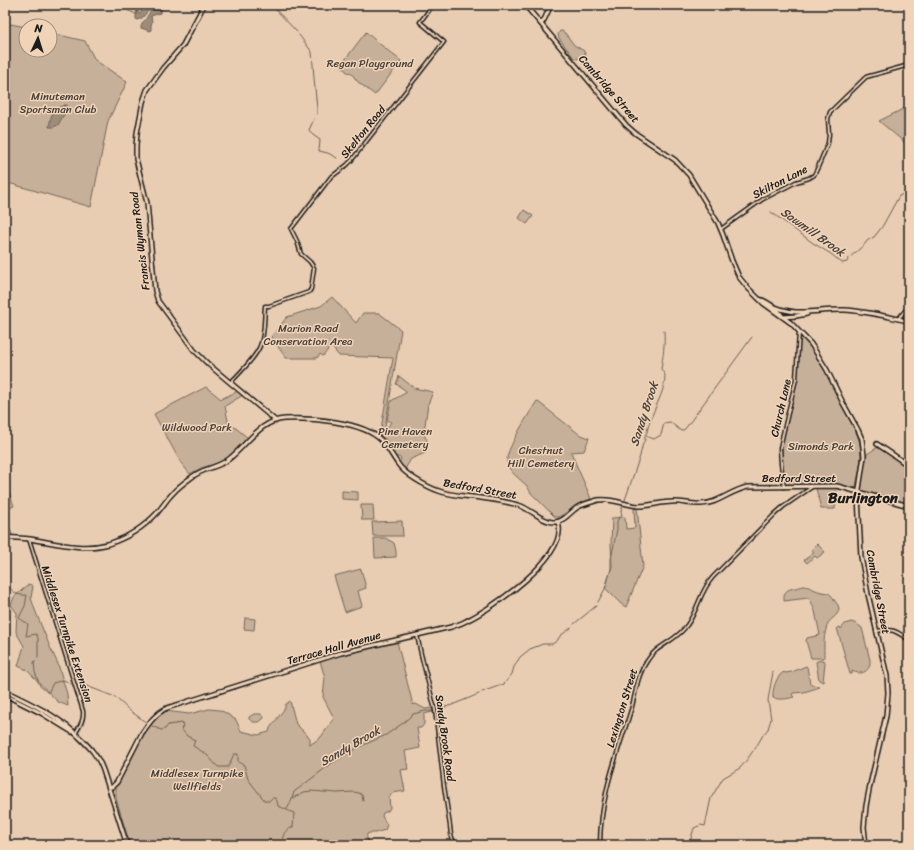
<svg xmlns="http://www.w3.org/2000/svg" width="914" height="850" viewBox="0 0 914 850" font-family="Sriracha,sans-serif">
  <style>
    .green { fill: #c7b099; stroke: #72665a }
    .water { fill: #9d8c7a; stroke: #695f54 }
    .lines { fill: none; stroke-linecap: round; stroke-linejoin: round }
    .stream { stroke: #695f54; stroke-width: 1 }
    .minor-casing { stroke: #1c1c1c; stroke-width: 5 }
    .major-casing { stroke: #1c1c1c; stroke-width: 6 }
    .minor { stroke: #f1d4b8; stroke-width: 2 }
    .major { stroke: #f1d4b8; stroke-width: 3 }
    .labels { text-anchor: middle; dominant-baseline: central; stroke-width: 3; stroke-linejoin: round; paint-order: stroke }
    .park-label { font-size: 11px; fill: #47413b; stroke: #f1d4b8 }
    .street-label { font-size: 11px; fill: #1c1c1c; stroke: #f1d4b8 }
    .water-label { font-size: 12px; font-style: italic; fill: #49433d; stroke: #f1d4b8 }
    .district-label { font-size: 15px; font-weight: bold; fill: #1c1c1c; stroke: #f1d4b8 }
  </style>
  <rect width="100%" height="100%" fill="#e8cdb2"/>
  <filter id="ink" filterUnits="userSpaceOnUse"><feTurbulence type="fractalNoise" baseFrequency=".025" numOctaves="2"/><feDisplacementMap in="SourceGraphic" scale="8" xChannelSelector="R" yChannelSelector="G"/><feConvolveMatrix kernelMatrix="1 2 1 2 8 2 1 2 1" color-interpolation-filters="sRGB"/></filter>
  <g filter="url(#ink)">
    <path class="green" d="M5 23 26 27V50H50V33L85 41 95 60 127 82 108 121 91 207 5 182Z
      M560 31H562L565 33 574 45 584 51 586 56H582L578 59 574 58 559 38 558 34Z
      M366 32 376 41 401 61 375 95 358 82 351 73 347 72 341 65Z
      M909 106V150L904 142 879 121Z
      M524 210 533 216 527 224 519 218Z
      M332 297 356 323 363 313H379L401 330 384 433 391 422 387 420 391 401 407 392 405 390 396 384 399 376 414 388 433 392 428 404 424 432V435C429 442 428 445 425 453L411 459 405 469 399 463 401 459 399 457H396L386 440 380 435 393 358 339 356 331 346 323 356 320 354 317 358H286L271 337 287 317 321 306Z
      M801 337 807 342 819 359 857 434C864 454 860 466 856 486L854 488C846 488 838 484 829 483 819 483 794 488 785 484L782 456V446L797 378 800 339Z
      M206 387 221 399 238 391 243 395 225 406 229 426 232 425 248 438 231 456 222 462 201 468 190 474 181 463 154 414Z
      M537 401 579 434 589 438 584 451 571 452C577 468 585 483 591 499L578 504 566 513H565C562 515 560 517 555 517 547 509 539 501 531 493 529 490 527 485 524 483 517 477 506 469 507 459 507 448 530 412 537 401Z
      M878 447 891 454 909 469V504L861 491V484L867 454Z
      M5 481 14 506 5 509Z
      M816 488H837L835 509H821Z
      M342 491 358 492V500L342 499Z
      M361 505H373L374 520H362Z
      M634 507 637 508 643 566 626 607 621 604 605 588 612 566 611 544 612 518 625 517 626 529 635 528Z
      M5 512 13 538 5 537Z
      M402 521 403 536H373L372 522Z
      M374 538H385L394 543 396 551V557L375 558Z
      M817 544 825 552 817 558 815 556 807 563 804 560 814 553 812 549Z
      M361 569 366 588 358 591 362 606 345 612 334 576Z
      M29 584 33 586 31 598 35 610 50 647 58 664 67 694 68 706 58 702 27 670 18 666 24 646 16 632 17 613 11 605 14 597Z
      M803 586C809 586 812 589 818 591 827 594 829 590 835 601 837 604 839 606 839 609 838 617 830 618 828 624 823 634 824 647 824 658H811L806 641 807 638 820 635 815 611 810 599 808 598 784 601C783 586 793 590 803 586Z
      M245 618 255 619 254 630 244 629Z
      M851 622 857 624 862 628 870 660C871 671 862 676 852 671V674H850L837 628 840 627 841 629 845 624Z
      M397 642 413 705 416 704 425 709 432 708 433 712 428 713 424 714V724L421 728H417L420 748 405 751 408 769 401 770 405 791 392 793 389 798 390 808 388 811 383 813 382 816 387 825 385 830 375 833H369L367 834C366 838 369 841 367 845H130L116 798V789L140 741 151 724 160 714 165 711 189 714 209 709 219 710 224 712 236 720 241 731 258 735 269 732 270 728 285 708V705L290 701 296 724 310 738V745L321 737 334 718 323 697 325 678 320 661 348 653Z
      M824 660 825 662 823 682 819 680 816 662 817 661Z
      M806 666 807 667 810 684 812 685 819 686 820 687 804 692 793 693 792 695 794 697C787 699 780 700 773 698 772 690 776 676 784 672L785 673 792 672Z
      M254 714H261L264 717V718L259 722H253L249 719V717Z"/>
    <path class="water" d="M138 5H141L138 12 139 14H140L144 5H162L163 7 160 13 151 16 152 22 151 25V30L150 31 141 28C141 22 145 21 147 17 149 14 150 11 152 8H151L141 19H139L138 20 136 19V14Z
      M65 105H67L69 109 63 116 58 125 53 127H49C51 115 52 109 65 105Z"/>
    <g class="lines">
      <path class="stream" d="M115 5 136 14
        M277 5 275 8 277 11 297 32
        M299 35 312 52 314 78 317 109V114
        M314 119 309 130 313 135 320 140 319 151 328 153 337 158
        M771 212 813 243 831 254 842 263 847 262 849 258 864 245 868 240 874 237 882 227 899 196 909 191
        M646 436 654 439 661 435 664 423 670 422 681 431 685 429 752 337
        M625 500 640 456 643 443 645 440V436L647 432C650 413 666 393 665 375L661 369C663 356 665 345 664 331
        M5 582C13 591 14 596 27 595L25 606 19 618 28 624 26 636 36 634 38 638V658L34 662 35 672 40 686 48 693 53 683 64 680 71 684
        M598 602 606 587 611 569V559L617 529V522L618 519 622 516 621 511 623 505
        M574 624 596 606
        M79 683 115 697 129 710 147 723
        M482 692 504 684 512 674 514 667 520 657 530 649 543 644H552L557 641 560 636 571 628
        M436 710 452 705 479 694
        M152 726 161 730 165 729 168 725 182 723 183 726 181 729 187 736 195 740 193 746 206 754 218 767H228L234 754H238V762L244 765 248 779 265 801H269L272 798H275L277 801 278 806C284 808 288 811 294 813L293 827C283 831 283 834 282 845
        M755 749 763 735 768 729 771 719 768 700 773 672
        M293 798 304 792 311 791 337 793 354 792 359 793 362 795 363 801
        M287 809 290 804 294 792 332 763 359 747 386 735 403 723 413 714 425 711H432
        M689 845 694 828 701 825 705 826 711 798 723 778 740 768 746 761 753 751"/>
      <g class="minor-casing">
        <path id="minor" d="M291 229 330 178 347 165 351 161 444 42 420 22 433 5
          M721 229 763 199 796 182 809 178 814 175 818 167 828 143 829 134 828 119 830 112 866 77 909 65
          M898 319 909 306
          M231 382C239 374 256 356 260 346 265 335 264 318 265 306H269L306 293 309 292 311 289 314 268 310 262 301 254 297 241 291 229
          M784 487 781 464 780 448 783 434 796 379 799 332
          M29 539 83 711C84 720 80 726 75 734
          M876 631C893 628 896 631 909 640
          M417 635 421 654 435 710 438 735 444 786 450 826 451 835 455 845
          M600 845C600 796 617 755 631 710 636 693 637 675 647 661 657 644 676 642 687 625 698 610 700 591 713 577L775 514 783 507 812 487"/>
      </g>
      <g class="major-casing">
        <path id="major" d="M204 5 183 45 163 68 147 90 143 102 137 133 136 146V159L147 203 155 291 158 301 194 350 208 364 276 421
          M525 5 626 125 635 133 675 160 689 175 718 223 723 235 732 261 739 277 747 287 763 303 791 323 811 344 827 370 843 403 858 430 862 439 863 447 864 456 858 496 861 557 868 594 887 676 888 693 886 716 870 785 866 806 864 827 866 845
          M541 24 544 20 551 5
          M759 299C767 301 779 310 783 317
          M771 305C795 318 819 309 845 310 866 311 888 317 909 321
          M783 317 796 316 807 314
          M877 444 892 454 909 466
          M5 537C13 538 22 538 30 539 56 543 82 551 108 544 127 538 144 527 157 513 163 506 167 499 173 493 178 487 185 482 192 477 203 468 218 468 229 459 247 445 260 420 285 419 311 418 362 421 381 440 388 447 392 456 398 464 404 474 427 487 439 491 447 494 455 495 463 496 482 498 503 500 521 506 531 510 545 523 554 522 564 522 570 512 578 507 584 504 591 502 598 500 612 498 625 505 639 506 650 506 661 502 672 502 682 501 691 505 701 504 718 504 731 490 748 487L837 486 909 506
          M5 691C30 703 54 714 75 733 87 745 97 753 103 770L127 845
          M5 695 41 713 72 732
          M109 787H112L117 782 142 733C149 723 156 713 167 708L341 653 451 627C456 625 461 624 466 621 491 609 570 556 558 522"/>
      </g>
      <use href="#minor" class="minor"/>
      <use href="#major" class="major"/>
    </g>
  </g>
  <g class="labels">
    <g class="park-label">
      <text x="370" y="63">Regan Playground</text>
      <text x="58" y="96">Minuteman<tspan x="58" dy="13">Sportsman Club</tspan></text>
      <text x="308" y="328">Marion Road<tspan x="308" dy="13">Conservation Area</tspan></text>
      <text x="197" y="427">Wildwood Park</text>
      <text x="405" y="431">Pine Haven<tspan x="405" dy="13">Cemetery</tspan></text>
      <text x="821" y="446">Simonds Park</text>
      <text x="541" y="450">Chestnut<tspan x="541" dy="13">Hill Cemetery</tspan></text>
      <text x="197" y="773">Middlesex Turnpike<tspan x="197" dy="13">Wellfields</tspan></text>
    </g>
    <g class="street-label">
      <text transform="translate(609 89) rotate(49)">Cambridge Street</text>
      <text transform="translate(363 132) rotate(-51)">Skelton Road</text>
      <text transform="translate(780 182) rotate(-27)">Skilton Lane</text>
      <text transform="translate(140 241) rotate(-97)">Francis Wyman Road</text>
      <text transform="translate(781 408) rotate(-77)">Church Lane</text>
      <text x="799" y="478">Bedford Street</text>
      <text transform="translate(480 489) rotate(10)">Bedford Street</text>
      <text transform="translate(878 592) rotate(79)">Cambridge Street</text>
      <text transform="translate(67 634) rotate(72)">Middlesex Turnpike Extension</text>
      <text transform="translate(334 648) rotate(-16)">Terrace Hall Avenue</text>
      <text transform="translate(622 708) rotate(-73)">Lexington Street</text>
      <text transform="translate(445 738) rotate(82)">Sandy Brook Road</text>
    </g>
    <g class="water-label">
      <text transform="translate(813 232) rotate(35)">Sawmill Brook</text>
      <text transform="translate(644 414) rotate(-72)">Sandy Brook</text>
      <text transform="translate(350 746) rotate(-30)">Sandy Brook</text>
    </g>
    <g class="district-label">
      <text x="863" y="498">Burlington</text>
    </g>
  </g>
  <rect width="914" height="850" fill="none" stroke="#f1d4b8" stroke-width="20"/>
  <rect x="10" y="10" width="894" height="830" fill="none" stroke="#1c1c1c" stroke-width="1.5" filter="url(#ink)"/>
  <g transform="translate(38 38) rotate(4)"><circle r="19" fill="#f1d4b8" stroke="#9c8a7a"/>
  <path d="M0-3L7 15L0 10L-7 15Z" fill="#1c1c1c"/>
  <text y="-6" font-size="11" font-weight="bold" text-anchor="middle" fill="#1c1c1c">N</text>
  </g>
</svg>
